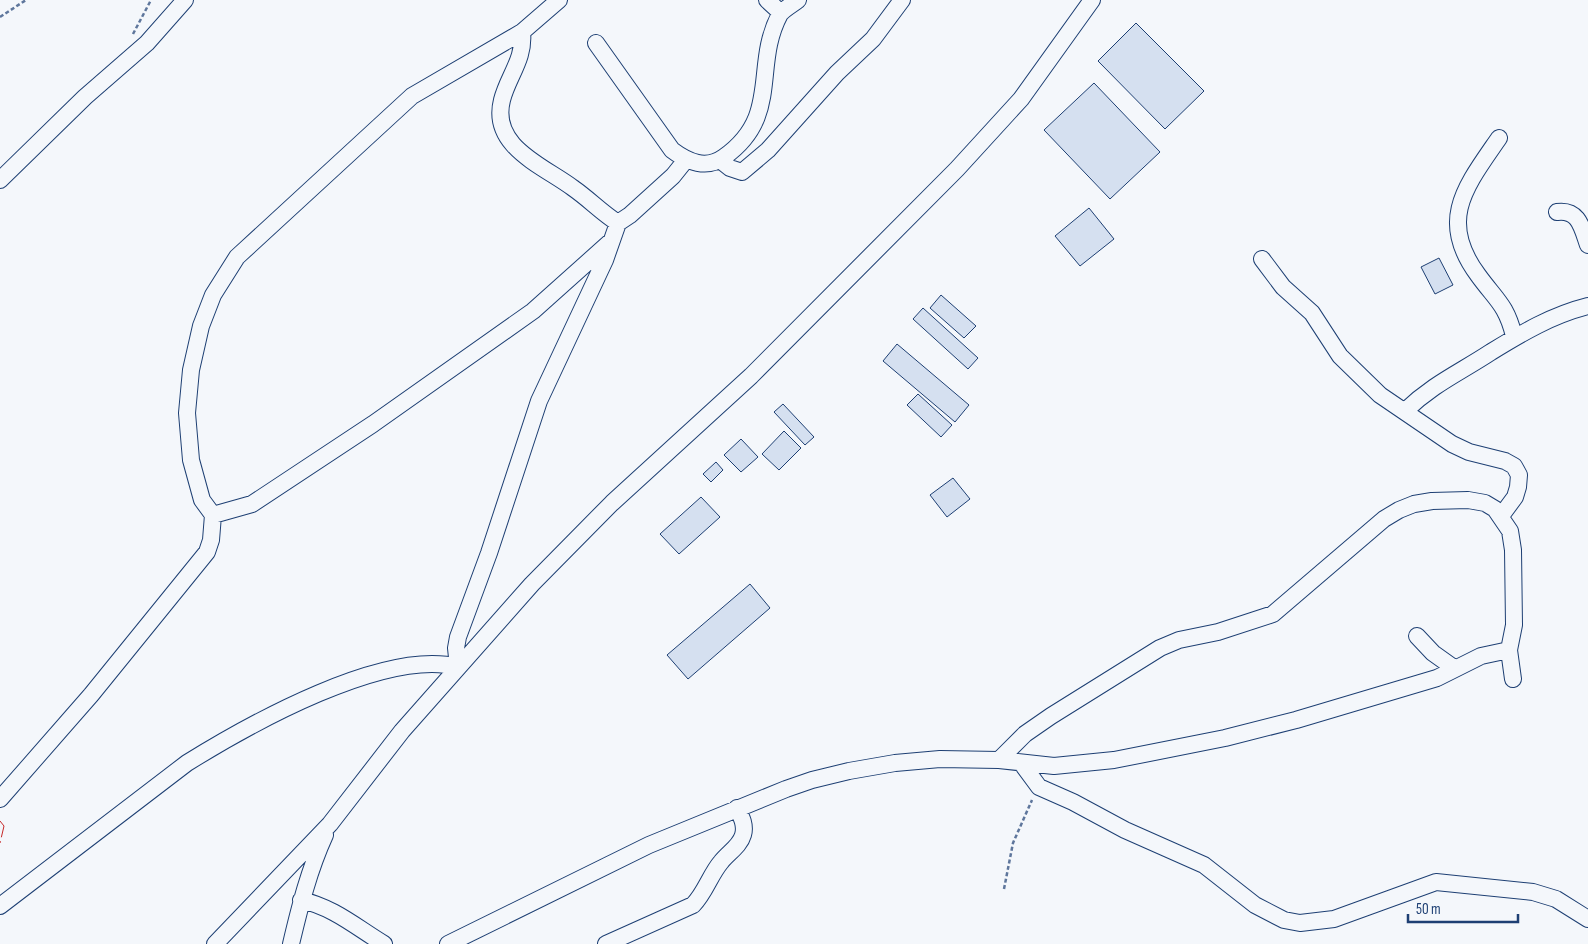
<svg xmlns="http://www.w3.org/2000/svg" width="1588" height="944" viewBox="0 0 1588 944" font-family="'Sofia Sans Condensed',sans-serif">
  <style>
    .building { fill: #d5e0f0; stroke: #1d3f73 }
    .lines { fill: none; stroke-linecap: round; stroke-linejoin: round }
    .minor-casing { stroke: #1d3f73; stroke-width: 18 }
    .path { stroke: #5e769c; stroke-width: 2.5; stroke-dasharray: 4 2.5; stroke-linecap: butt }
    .minor { stroke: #f4f7fb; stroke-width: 16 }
    .power { stroke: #c62828; stroke-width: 1; stroke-dasharray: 18 4 2.5 4; stroke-linecap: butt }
  </style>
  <rect width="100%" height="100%" fill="#f4f7fb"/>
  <path class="building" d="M1136 23 1204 91 1165 129 1098 61Z
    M1094 83 1160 152 1110 199 1044 130Z
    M1089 208 1114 239 1080 266 1055 236Z
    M1439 258 1453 285 1435 294 1421 267Z
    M941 295 976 326 964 338 930 308Z
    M923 308 978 358 968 369 913 319Z
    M897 344 969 405 955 422 883 361Z
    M918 394 952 425 941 437 907 405Z
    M783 404 814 437 805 445 774 412Z
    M784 431 801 448 779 470 762 454Z
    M741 439 758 457 741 472 724 455Z
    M716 462 723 470 711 482 703 474Z
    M953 478 970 499 947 517 930 495Z
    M701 497 720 517 679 554 660 534Z
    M750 584 770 608 688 679 667 655Z"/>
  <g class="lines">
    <g class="minor-casing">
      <path id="minor" d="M767 0 781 13
        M522 32C525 59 508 76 502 100 490 147 544 166 573 188 589 199 602 213 618 223
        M596 43 672 150C688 162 706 170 724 157 782 116 752 66 780 14 784 9 793 4 798 0
        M1499 138C1466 186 1437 220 1478 275 1496 300 1506 304 1514 336
        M720 160 730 168 742 172 768 150 837 73 873 39 902 0
        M0 180 85 97 147 43 185 0
        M1557 212C1579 209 1582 228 1588 245
        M1262 259 1283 287 1312 313 1340 356 1380 395 1452 444 1469 452 1505 461 1514 466 1519 475 1518 487 1515 497 1501 516
        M1405 411C1433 384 1459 373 1491 352 1522 333 1552 315 1588 306
        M213 515 252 504 373 424 533 311 609 243
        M1417 636 1433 653 1454 668
        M458 667 456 648 458 637 489 553 539 401 605 260 618 223 630 215 673 176 685 161
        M999 760 1025 734 1051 716 1160 648 1179 640 1218 632 1273 614 1384 519 1399 510 1414 504 1432 501 1468 500 1485 503 1495 509 1510 531 1513 550 1514 625 1509 650 1513 679
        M1022 764 1039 787 1073 802 1125 830 1204 865 1255 905 1284 920 1300 923 1334 919 1436 882 1533 892 1556 899 1588 919
        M0 799 91 695 207 552 211 540 213 515 202 500 191 460 187 413 191 370 201 326 213 295 237 257 412 96 522 32 559 0
        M301 900C333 907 356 927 384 944
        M0 906 187 763C250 724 385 648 458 667
        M215 944 330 824 402 731 532 584 612 503 751 376 957 169 1021 99 1092 0
        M291 944C300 906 309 870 325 835
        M448 944 649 845 786 789 812 780 849 771 895 763 940 759 999 760 1054 766 1114 760 1225 738 1296 720 1437 678 1481 656 1509 650
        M606 944 693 905C705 893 710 875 721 862 728 853 740 846 743 835 746 825 741 816 737 808"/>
    </g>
    <path class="path" d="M0 17 26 0
      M133 34 151 0
      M1004 889 1013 843 1032 800"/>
    <use href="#minor" class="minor"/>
    <path class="power" d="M0 821 4 826 0 843"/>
  </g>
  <path d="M1408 914v8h110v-8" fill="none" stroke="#1d3f73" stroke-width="2.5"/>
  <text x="1416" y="914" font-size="15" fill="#1d3f73" stroke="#f4f7fb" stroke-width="4" paint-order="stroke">50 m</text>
</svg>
